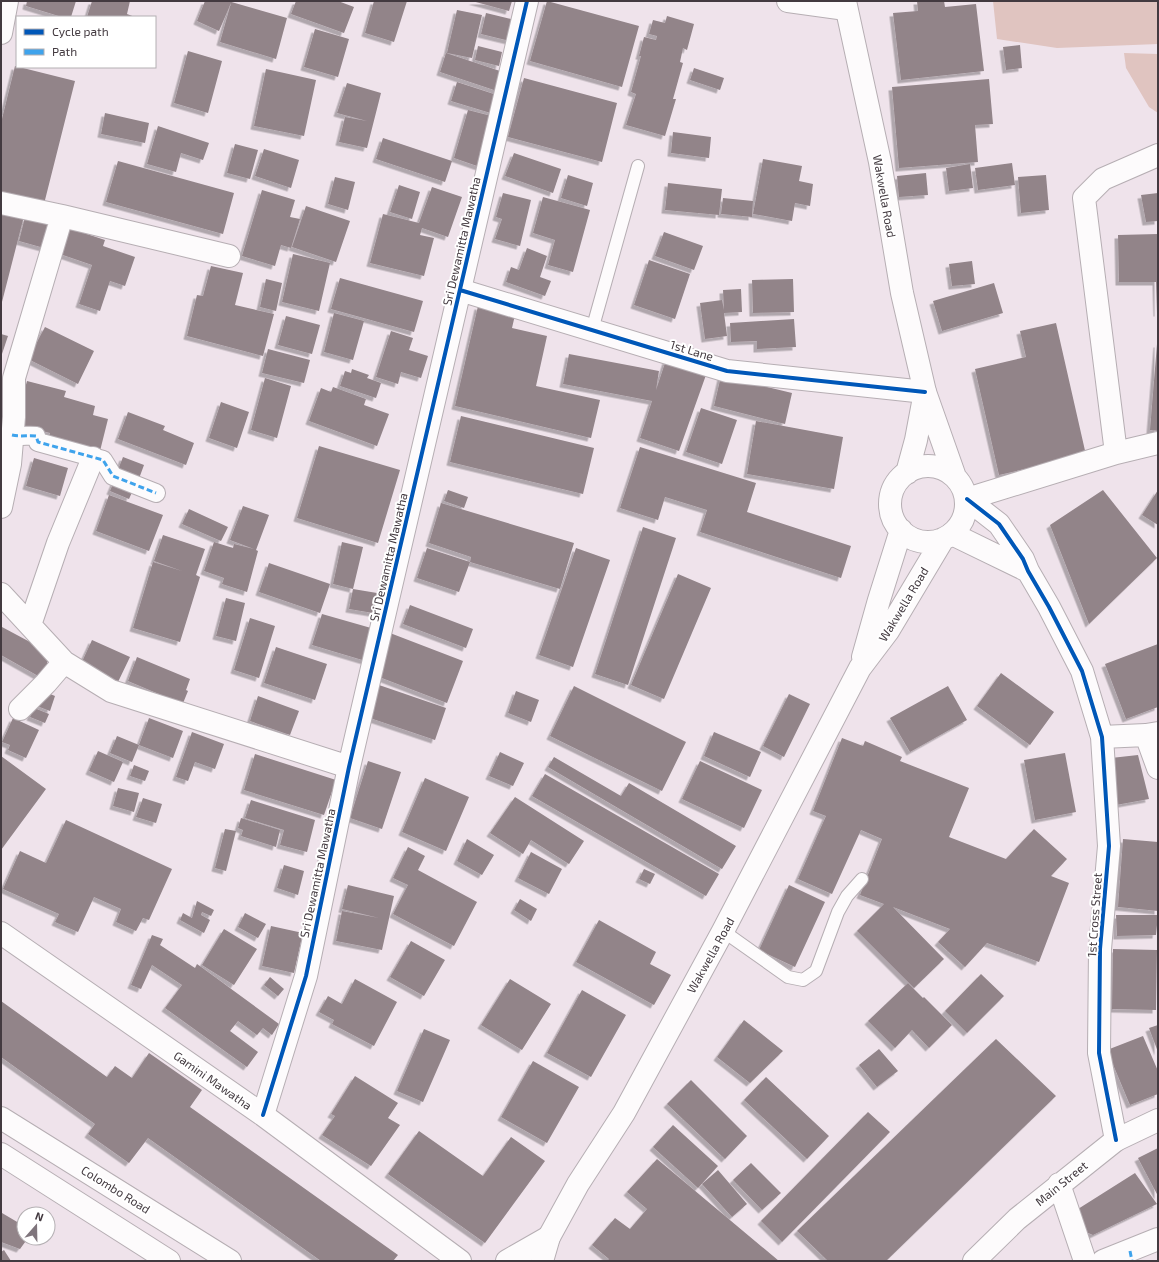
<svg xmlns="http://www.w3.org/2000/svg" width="1159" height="1262" viewBox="0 0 1159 1262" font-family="'Exo 2',sans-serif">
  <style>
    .green { fill: #e0c4c0 }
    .building { fill: #928489; filter: url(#shadow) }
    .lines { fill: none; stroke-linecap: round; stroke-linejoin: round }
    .service-casing { stroke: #b6aeb3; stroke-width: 14 }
    .pedestrian-casing { stroke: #b6aeb3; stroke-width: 20 }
    .minor-casing { stroke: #b6aeb3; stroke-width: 24 }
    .primary-casing { stroke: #b6aeb3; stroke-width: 24 }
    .trunk-casing { stroke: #b6aeb3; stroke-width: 24 }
    .service { stroke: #fdfbfc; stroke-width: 12 }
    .pedestrian { stroke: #fdfbfc; stroke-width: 18 }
    .minor { stroke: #fdfbfc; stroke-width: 22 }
    .primary { stroke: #fdfbfc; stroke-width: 22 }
    .trunk { stroke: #fdfbfc; stroke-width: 22 }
    .quiet { stroke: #3fa3ec; stroke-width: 3; stroke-dasharray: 6 3; stroke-linecap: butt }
    .cycleway-casing { stroke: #fff; stroke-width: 6 }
    .cycleway { stroke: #0057b8; stroke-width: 4 }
    .labels { text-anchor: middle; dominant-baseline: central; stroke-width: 4; stroke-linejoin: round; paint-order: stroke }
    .street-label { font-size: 12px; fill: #433a40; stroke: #fff }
  </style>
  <defs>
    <filter id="shadow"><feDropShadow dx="-3.5" dy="3.5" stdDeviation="0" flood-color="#0004"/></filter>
  </defs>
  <rect width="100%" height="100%" fill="#efe3eb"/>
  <path class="green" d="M993 1H1158V44L1057 48 997 39Z
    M1124 53 1158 54V113L1149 107 1126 68Z"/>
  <path class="building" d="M27 1H76L71 17H62L26 6Z
    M92 1H130L127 14 135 17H87Z
    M205 1H228L287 18 276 59 220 42 231 3 219 31 197 21Z
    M296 1H338L354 7 344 33 291 14Z
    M374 1H407L394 42 365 33Z
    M472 1H512L509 11Z
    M547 1 639 26 622 87 530 61Z
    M917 1H944L945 7 976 4 984 71 901 80 893 13 918 11Z
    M457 10 482 15 472 58 447 53Z
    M486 13 519 21 514 42 481 34Z
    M667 16 694 24 687 50 683 48 680 62 683 63 673 99H676L665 136 626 125 636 94 631 92 641 56H639L644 37 656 40 657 36 649 34 653 20 665 23Z
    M315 29 349 39 338 77 304 67Z
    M1020 45 1022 68 1006 70 1003 47Z
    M478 46 502 52 499 66 475 60Z
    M188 51 222 61 208 113 174 103Z
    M446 53 509 74 503 93 440 72Z
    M15 66 75 81 44 204 1 193V123Z
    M694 68 724 78 720 90 690 80Z
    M266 69 316 80 304 136 254 126Z
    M524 78 617 103 602 162 508 137Z
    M989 79 993 124 975 125 978 162 899 168 892 87Z
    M457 82 503 97 497 115 451 101Z
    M347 83 381 93 367 148 339 142 345 117 367 121 337 113Z
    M468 110 495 117 480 167 454 158Z
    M105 113 149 123 145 143 101 134Z
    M158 126 209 143 203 160 181 153 176 172 147 164Z
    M673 132 711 137 709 158 671 153Z
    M383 138 452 161 445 182 376 159Z
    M235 144 258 150 250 179 227 173Z
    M264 149 299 160 291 188 255 176Z
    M514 153 561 169 553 193 505 176Z
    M763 159 802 166 799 181 813 184 810 206 795 203 792 221 753 214Z
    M118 161 234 193 223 234 106 202Z
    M1012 163 1015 185 978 190 975 168Z
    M970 164 973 188 949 191 946 168Z
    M926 173 928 195 899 197 897 176Z
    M568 175 593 183 587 206 561 198Z
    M1046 175 1049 210 1021 213 1018 177Z
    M335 177 355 182 348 210 328 204Z
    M668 183 722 189 719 215 665 210Z
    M399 185 420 192 412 219 390 212Z
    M432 187 462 197 448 237 422 228 420 235 434 238 424 276 370 263 383 214 419 223Z
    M262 190 295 200 290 217 300 219 291 248 281 245 275 266 242 256Z
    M503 193 531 200 520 246 495 239 502 219 496 217Z
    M1158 193V221L1146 222 1141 195Z
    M543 197 590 210 573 272 548 265 555 240 533 233Z
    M723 198 753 201 752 217 721 214Z
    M306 206 350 221 336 262 292 247Z
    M1 210 24 216 2 302H1Z
    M25 217 51 224 44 248 19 241Z
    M69 228 105 240 103 246 135 257 125 286 110 281 100 311 79 304 92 265 60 254Z
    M664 232 703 246 694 270 655 256Z
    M1158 234V313H1157L1156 282H1119L1118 235Z
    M527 248 547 256 540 277 551 281 545 296 506 282 511 267 519 270Z
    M293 254 330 263 319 311 282 302Z
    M649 260 690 274 675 319 634 305Z
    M972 261 975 284 952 286 949 264Z
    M211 266 243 273 235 305 274 314 263 356 187 336 197 295 203 296Z
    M340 278 423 301 414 332 331 309Z
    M266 279 282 283 276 311 260 307Z
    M793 279 794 312 753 313 752 280Z
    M994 283 1003 313 942 331 933 301Z
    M741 289 742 312 724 313 727 336 705 339 700 303 722 300 724 310 723 290Z
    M478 306 515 315 512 328 547 336 536 386 600 400 591 438 455 406Z
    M334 313 364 321 353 360 324 352Z
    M286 316 320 325 312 354 278 345Z
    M794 319 796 347 757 349V341L731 342 730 323Z
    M1056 323 1086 455 999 475 975 369 1026 357 1020 331Z
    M45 327 94 351 78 384 28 359Z
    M391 331 413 338 409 350 428 356 421 378 401 372 398 384 376 377Z
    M1 334 8 336 1 357Z
    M1157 344H1158V431L1150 430Z
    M268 349 310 360 304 383 262 373Z
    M569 354 659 371 656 390 666 360 706 375 679 451 640 438 652 401 563 384Z
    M352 369 369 375 367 378 381 383 376 398 340 386 345 371 351 373Z
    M721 376 792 393 785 424 714 406Z
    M265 378 291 386 277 438 251 430Z
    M27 381 66 391 64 397 95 406 93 415 108 419 100 451 48 439 50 433 15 424Z
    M333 387 366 399 364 405 389 414 377 446 309 421 321 388 331 392Z
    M221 402 249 412 237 448 209 438Z
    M701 408 737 420 722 464 686 452Z
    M128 412 165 426 163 430 194 443 186 465 118 439Z
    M461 416 594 448 583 494 450 462Z
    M756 421 843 437 834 489 747 474Z
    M319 446 400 470 378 543 297 518Z
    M640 447 756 483 747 512 851 546 841 578 700 532 707 510 665 497 658 520 620 508Z
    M123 457 144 465 137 484 116 475Z
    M34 458 68 468 60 496 26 486Z
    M115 479 134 488 129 499 110 491Z
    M448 490 468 497 464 508 444 501Z
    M1103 490 1157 558 1089 624 1050 525Z
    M1158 490V525L1142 515Z
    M109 495 163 515 149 551 96 531Z
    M441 503 574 543 560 589 470 562 471 557 429 543Z
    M243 506 269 515 256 550 258 551 247 592 222 584 224 578 204 571 214 542 233 548 234 544 254 549 230 540Z
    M189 509 228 527 221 541 182 524Z
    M643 527 676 538 628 685 595 674Z
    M163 535 205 549 196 575 200 577 180 642 133 628 153 562 182 571 154 561Z
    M342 542 363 547 353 589 333 584Z
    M427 548 470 562 459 592 417 578Z
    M576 548 610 560 573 667 539 655Z
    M269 563 330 584 320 613 259 592Z
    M678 574 711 588 664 699 631 685Z
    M353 589 383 594 379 614 349 609Z
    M226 598 245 603 236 641 216 636Z
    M410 605 473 629 466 648 403 624Z
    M322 614 378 630 369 662 312 645Z
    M250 618 275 626 259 678 234 670Z
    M2 627 45 650 50 658 47 663 50 665 40 677 1 655Z
    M390 633 463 661 447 703 374 675Z
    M92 640 130 657 118 682 81 664Z
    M1158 644V707L1126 719 1105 664Z
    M276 647 327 664 315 700 264 683Z
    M137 657 190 679 186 690 188 691 179 713 162 706 166 697 128 681Z
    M1001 673 1054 712 1030 745 977 706Z
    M379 685 446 708 435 740 367 717Z
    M574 686 686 742 662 791 550 736Z
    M948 686 967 720 910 752 890 718Z
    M43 691 55 696 50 711 37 706Z
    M516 691 539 700 531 722 508 713Z
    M789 694 810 704 784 757 763 746Z
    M258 696 299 711 290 735 250 721Z
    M34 708 49 714 45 723 30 717Z
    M13 718 39 730 26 758 8 750 10 745 2 742Z
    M149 718 183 731 173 758 139 745Z
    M192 732 224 744 215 769 195 762 188 781 176 777Z
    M714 732 761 752 750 777 704 756Z
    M117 736 139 745 132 762 110 753Z
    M842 738 863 746 865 741 902 757 900 761 969 788 949 837 1006 859 1034 829 1067 859 1051 876 1069 883 1039 962 987 943 965 967 938 942 950 929 893 907 944 959 914 988 857 931 884 904 860 895 882 839 861 830 832 894 798 879 826 816 813 811Z
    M98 751 123 762 114 782 89 771Z
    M500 752 524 763 513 786 489 776Z
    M1065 753 1076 812 1035 820 1024 760Z
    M255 754 336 780 324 815 244 790Z
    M1138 755 1149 799 1116 805 1111 758Z
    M1 756 46 789 1 850Z
    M554 757 621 796 629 783 736 846 722 869 548 767Z
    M368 761 401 772 382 829 350 818Z
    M700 761 762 790 744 828 682 799Z
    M134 765 149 771 145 781 130 776Z
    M545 774 719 874 706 896 532 796Z
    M425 778 469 797 446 851 402 832Z
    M118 788 139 793 134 812 113 806Z
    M515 797 584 841 569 864 531 840 523 854 490 833Z
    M143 798 162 804 156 823 136 817Z
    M251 800 315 820 307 852 280 845 284 830 245 818Z
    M241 818 280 830 276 847 241 836 243 830 238 828Z
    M66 820 172 869 149 920 143 918 136 931 116 922 121 909 94 897 78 932 55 922 59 914 3 889 20 851 46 863Z
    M225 829 236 831 226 871 215 868Z
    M467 839 494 855 482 875 457 861Z
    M1123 839 1158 842V911L1118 907Z
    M408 847 425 856 418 870 477 902 454 946 393 914 408 885 393 878Z
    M531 852 562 869 549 894 518 878Z
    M284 865 304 871 298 895 277 888Z
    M644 869 655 874 650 884 639 879Z
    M348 885 394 896 382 950 336 941 342 911 379 918 342 909Z
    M789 885 825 902 795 967 759 950Z
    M520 899 537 909 531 921 514 910Z
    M197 901 214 910 211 916 202 912 201 915 210 920 204 933 180 920 183 913 192 918Z
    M245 913 266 924 258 938 238 927Z
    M1116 915H1158L1156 935 1117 936Z
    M599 920 656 952 650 964 671 975 654 1005 576 962Z
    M271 926 303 933 294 973 262 966Z
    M224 929 257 949 234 985 202 965Z
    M152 935 163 939 160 945 195 968 197 964 279 1024 272 1035 263 1028 257 1035 238 1021 230 1031 258 1052 247 1067 165 1008 182 985 152 965 141 989 131 985Z
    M411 941 445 960 424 996 390 977Z
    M1113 949 1157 950 1156 1010 1112 1009Z
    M981 974 1004 996 967 1033 945 1011Z
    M270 977 284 989 278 996 264 985Z
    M355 979 397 1002 374 1046 332 1024 334 1020 319 1012 328 996 342 1004Z
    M510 979 551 1004 522 1050 481 1025Z
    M908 983 923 998 924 997 952 1025 929 1048 912 1030 895 1048 868 1021Z
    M582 990 626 1015 591 1077 547 1053Z
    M1 1001 107 1077 115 1066 132 1078 149 1053 202 1090 190 1107 398 1255 393 1261H321L148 1138 129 1163 88 1134 95 1124 1 1057Z
    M744 1020 783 1051 750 1083 717 1057Z
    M1158 1025V1052L1149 1028Z
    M424 1029 450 1040 423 1102 397 1091Z
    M1143 1036 1158 1071V1094L1130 1105 1107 1050Z
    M996 1039 1056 1096 886 1261H828L797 1231Z
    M879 1049 898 1071 877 1087 859 1065Z
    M533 1061 579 1087 547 1143 501 1117Z
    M355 1076 398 1103 388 1118 400 1125 371 1166 322 1135 335 1116 331 1114Z
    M766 1077 829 1136 807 1159 744 1100Z
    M691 1080 747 1136 725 1159 667 1104Z
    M868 1112 890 1132 782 1242 761 1221Z
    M673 1125 718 1166 698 1188 653 1147Z
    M419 1131 483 1176 511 1137 545 1161 485 1243 388 1174Z
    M1158 1148V1196L1138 1158Z
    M657 1159 779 1261H607L609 1259 592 1245 615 1218 630 1229 647 1209 627 1192Z
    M751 1163 781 1193 762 1210 733 1180Z
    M718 1170 747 1204 732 1217 702 1184Z
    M1135 1173 1157 1204 1093 1235 1074 1227 1078 1209Z
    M2 1213 24 1226V1238H28L20 1249 1 1242Z
    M4 1250 11 1261H1V1252Z"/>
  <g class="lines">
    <g class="service-casing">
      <path id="service" d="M592 330 638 166
        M723 931 788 977 803 980 816 971 838 912 847 896 862 879"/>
    </g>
    <g class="pedestrian-casing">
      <path id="pedestrian" d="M12 435C21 437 28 435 36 436L38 442 103 460 113 476 156 493"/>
    </g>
    <g class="minor-casing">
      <path id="minor" d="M788 1 846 9
        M1 33 7 1
        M1 203 62 216 229 256
        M460 290 727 371 925 392
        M1116 453 1084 198 1103 179 1158 155
        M967 499 999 524 1023 559 1028 571 1049 607 1082 671 1102 737 1109 846 1100 949 1099 1053 1116 1140
        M967 499 1116 453 1158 443
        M1 507 10 464 14 417V378L62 216
        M952 534 1028 571
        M1 594 64 662 111 691 349 767
        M30 625 58 543 93 458
        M20 709 46 683 64 662
        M1146 735 1158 768
        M1102 737 1146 735 1158 733
        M1 933 263 1115 460 1261
        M263 1115 306 976 349 767 527 1
        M507 1261 549 1237"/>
    </g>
    <g class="primary-casing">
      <path id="primary" d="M845 1 880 162 902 293 925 392 955 477
        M890 504a38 38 0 1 1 76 0a38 38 0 1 1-76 0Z
        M907 473 916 440 925 392
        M863 657 879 600 901 530
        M542 1261 549 1237 578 1184 624 1113 723 931 860 668 888 631 943 539"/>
    </g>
    <g class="trunk-casing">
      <path id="trunk" d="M1 1118 230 1261
        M1 1154 169 1261
        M1059 1184 1085 1261
        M974 1261 1017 1219 1116 1140 1158 1120
        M1103 1261 1158 1239"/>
    </g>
    <use href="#service" class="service"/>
    <use href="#pedestrian" class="pedestrian"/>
    <use href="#minor" class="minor"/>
    <use href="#primary" class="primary"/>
    <use href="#trunk" class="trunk"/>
    <path class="quiet" d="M12 435C21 437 28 435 36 436L38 442 103 460 113 476 156 493
      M1130 1251 1132 1261"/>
    <g class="cycleway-casing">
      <path id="cycleway" d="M460 290 727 371 925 392
        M967 499 999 524 1023 559 1028 571 1049 607 1082 671 1102 737 1109 846 1100 949 1099 1053 1116 1140
        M263 1115 306 976 349 767 527 1"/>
    </g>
    <use href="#cycleway" class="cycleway"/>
  </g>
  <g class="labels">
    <g class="street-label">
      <text transform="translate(885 196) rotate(80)">Wakwella Road</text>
      <text transform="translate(461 241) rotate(-77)">Sri Dewamitta Mawatha</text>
      <text transform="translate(692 350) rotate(17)">1st Lane</text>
      <text transform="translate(388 557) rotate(-77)">Sri Dewamitta Mawatha</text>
      <text transform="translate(903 604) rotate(-59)">Wakwella Road</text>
      <text transform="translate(317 873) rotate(-78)">Sri Dewamitta Mawatha</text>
      <text transform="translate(1094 915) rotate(-86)">1st Cross Street</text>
      <text transform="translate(710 955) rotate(-61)">Wakwella Road</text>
      <text transform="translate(213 1080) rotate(35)">Gamini Mawatha</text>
      <text transform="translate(1061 1183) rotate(-39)">Main Street</text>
      <text transform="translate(116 1189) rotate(32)">Colombo Road</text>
    </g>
  </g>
  <rect width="1159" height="1262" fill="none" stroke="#433a40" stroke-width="4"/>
  <rect x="16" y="16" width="140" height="52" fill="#ffffff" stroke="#b4b0b3"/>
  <rect x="24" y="29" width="20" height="6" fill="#0057b8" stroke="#b4b0b3"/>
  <text x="52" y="36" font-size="12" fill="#433a40">Cycle path</text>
  <rect x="24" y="49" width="20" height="6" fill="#3fa3ec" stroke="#b4b0b3"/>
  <text x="52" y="56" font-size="12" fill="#433a40">Path</text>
  <g transform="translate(36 1226) rotate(20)"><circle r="19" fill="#ffffff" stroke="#b4b0b3"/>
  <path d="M0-3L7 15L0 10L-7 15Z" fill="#7f757c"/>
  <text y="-6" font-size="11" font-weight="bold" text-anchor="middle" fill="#433a40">N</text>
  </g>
</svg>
